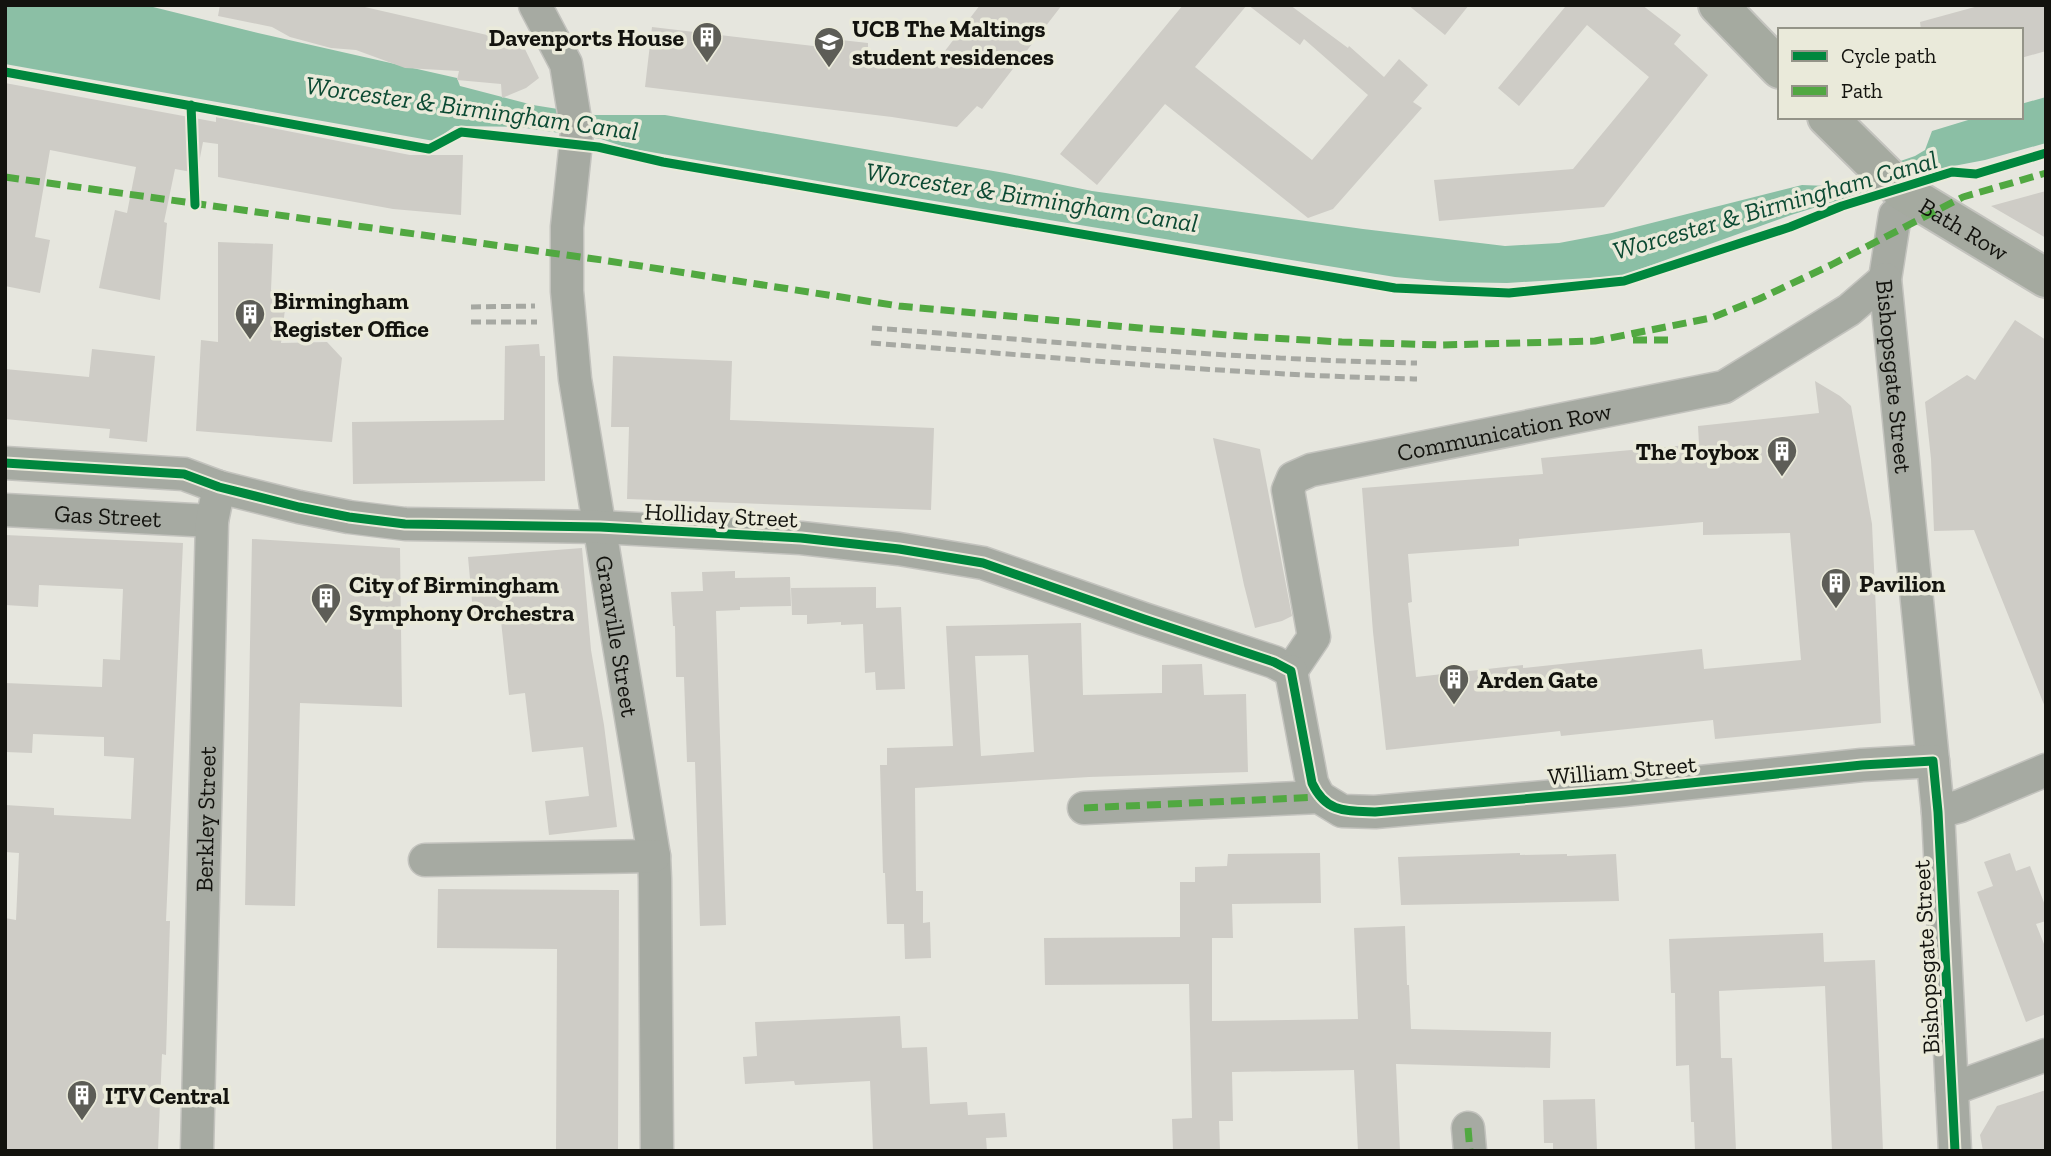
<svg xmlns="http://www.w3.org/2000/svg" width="2051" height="1156" viewBox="0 0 2051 1156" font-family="'Zilla Slab',serif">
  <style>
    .water { fill: #8bbfa5 }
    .building { fill: #ceccc6; fill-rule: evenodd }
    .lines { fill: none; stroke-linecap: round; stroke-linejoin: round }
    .minor-casing { stroke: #c3c3be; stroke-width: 35 }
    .secondary-casing { stroke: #c3c3be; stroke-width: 42 }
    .minor { stroke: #a6aaa2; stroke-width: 32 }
    .secondary { stroke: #a5aaa0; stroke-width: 38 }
    .rail { stroke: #a6a8a2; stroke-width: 5; stroke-dasharray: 10 5; stroke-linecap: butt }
    .quiet { stroke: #51a841; stroke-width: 7; stroke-dasharray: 14 7; stroke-linecap: butt }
    .cycleway-casing { stroke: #eaeada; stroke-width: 13 }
    .cycleway { stroke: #00873e; stroke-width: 9 }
    .labels { text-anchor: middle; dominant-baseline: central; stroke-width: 7; stroke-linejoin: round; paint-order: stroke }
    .poi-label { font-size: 24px; font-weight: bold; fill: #13130e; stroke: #eaeada; text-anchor: start }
    .street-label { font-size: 24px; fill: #13130e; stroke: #eaeada }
    .water-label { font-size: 26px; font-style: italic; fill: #0c4a33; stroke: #eaeada }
  </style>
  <rect width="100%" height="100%" fill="#e6e6de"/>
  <path class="water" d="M5 5H145L258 33 457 78 460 86 533 105 595 115H665L1005 173 1092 191 1363 229 1505 246 1559 243 1612 233 1802 185 1828 186 1915 156 1925 150 1932 131 1978 117H2021V104L2046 97V143L1985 160 1938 169 1791 215 1621 276 1507 283 1448 282 1395 277 898 195 628 148 601 139 519 127 455 126 434 141 5 64Z"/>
  <path class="building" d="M220 5H356L522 43 539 78 526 88 502 98 501 84 457 80 459 71 405 68 356 50 331 48 290 37 272 27 218 16Z
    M980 5H1062L982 109 977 106 957 127 892 117 645 87 652 27 822 47 823 38 868 43V53L938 60Z
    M1183 5H1247L1195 67 1312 160 1368 95 1304 39 1300 45 1248 5H1290L1348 48 1349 46 1384 77 1399 59 1428 85 1413 102 1422 108 1333 209 1308 218 1165 104 1097 185 1060 154Z
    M1408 5H1469L1445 35Z
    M1563 5H1642L1681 35 1674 44 1708 75 1604 207 1439 221 1434 180 1573 169 1649 77 1587 25 1519 106 1498 88 1565 7Z
    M1982 5H2046V51L2021 58V30H1921L1920 22Z
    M5 83 216 122V117L410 155H463L461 215 393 209 218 177V144L203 142 197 173 175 169 164 222 167 223 160 300 99 288 115 210 127 213 136 167 50 150 35 237 50 240 40 293 5 286Z
    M2046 191V238L1991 206Z
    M218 242 273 244 271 290 287 292 281 343 327 342 342 358 332 442 196 431 201 340 218 342Z
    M2015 320 2046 340 2045 707 1974 530 1934 531 1931 459 1925 402 1967 375 1975 380Z
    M539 344 540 356H545V481L353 484 352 422 504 420 505 346Z
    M92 349 155 356 147 442 109 438 110 429 5 419V369L89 377Z
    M613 356 732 361 730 420 934 428 931 510 627 499 629 427H611Z
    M1815 381 1840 396 1851 406 1872 524 1881 723 1715 739 1713 720 1561 736 1560 731 1386 750 1373 632 1362 488 1543 474 1541 458 1699 444 1698 426 1819 413ZM1703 522V535L1790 533 1801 660 1704 669 1702 649 1523 668V665L1416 677 1408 603 1412 602 1408 554 1519 546V539Z
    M1213 438 1260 449 1292 616 1282 621 1255 628 1244 585Z
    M5 535 183 543 166 921H170L166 1055 162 1054 158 1151H5V918L16 920 19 853 5 852V805L54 808V815L131 819 134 758 104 756V737L33 734 32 753 5 752V683L102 687 103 659 120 660 123 589 39 585 38 607 5 605Z
    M252 539 400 548 402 707 300 703 295 906 245 905Z
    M582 548 591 650 604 725 617 827 549 835 545 801 589 796 583 747 532 752 525 693 509 695 501 621 474 623 468 557Z
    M735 571V578L790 577 791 606 740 607V610L716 611 726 925 700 926 695 762H687L684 677H676L675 626H673L671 592 703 591 702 572Z
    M876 587V608L901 607 905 689 876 690 875 672 865 673 863 624 841 625V622L807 624V615H792L791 588Z
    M1081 623 1083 695 1162 693V665L1202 664 1204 695 1246 694 1248 772 1089 777 915 788 916 891H923V923L930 922 931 958 905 959 904 924H887L885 873H883L880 765H887V748L953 746 946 626ZM1028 655 1034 752 981 756 975 656Z
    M1320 853 1321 903 1232 904 1233 938H1212V1021L1358 1019 1354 928 1405 926 1407 985H1409L1411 1029 1551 1032 1550 1068 1396 1064 1400 1151H1358L1354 1070 1232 1072 1233 1121H1219L1220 1151H1173L1172 1119 1192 1118 1189 984 1045 985 1044 938 1180 937V882H1195V867L1227 866 1228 854Z
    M1520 853V855L1567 854V856L1616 854 1619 901 1401 905 1398 857Z
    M2010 853 2016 871 2030 866 2046 908V921L2036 924 2046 949V1014L2026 1022 1977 892 1993 886 1984 862Z
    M438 889 619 890 618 1151H556L557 949 437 948Z
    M1823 933 1824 962 1875 960 1883 1151H1832L1825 986 1719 991 1721 1058H1732L1736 1151H1695L1694 1122H1691L1689 1065 1676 1066 1675 993H1671L1669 939Z
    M900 1016 902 1048 927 1047 930 1104 967 1102 968 1115 1005 1113 1007 1137 986 1138 987 1151H873L870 1081 795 1085 794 1081 745 1084 743 1057 757 1056 755 1022Z
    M2046 1090V1151H1983L1980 1135 1997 1106Z
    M1595 1099 1597 1151H1553V1143H1544L1543 1100Z"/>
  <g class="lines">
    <g class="minor-casing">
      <g id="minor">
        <path id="s1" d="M535 5 566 64 577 132 567 227V291L575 379 654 856 655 879 657 1151"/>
        <path id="s2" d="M1915 201 1895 215 1885 279 1938 812 1955 1151"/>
        <path d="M5 463 184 474 219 487 299 507 349 517 405 524 600 527 801 538 899 549 983 563 1144 619 1274 662 1291 671"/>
        <path id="s3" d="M5 510 212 521"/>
        <path id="s4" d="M1291 671 1314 637 1288 490 1293 478 1311 470 1724 387 1849 310 1885 279"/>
        <path d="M1291 671 1312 783 1319 797"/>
        <path d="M1084 808 1319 797 1342 811 1375 812 1624 790 1862 765 1933 761"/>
        <path d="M1938 812 1960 806 2046 770"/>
        <path d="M425 860 654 856"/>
        <path d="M1952 1089 2046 1055"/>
        <path d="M1468 1128 1470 1151"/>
        <path id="s5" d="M197 1151 212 521 219 487"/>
      </g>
    </g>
    <g class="secondary-casing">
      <g id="secondary">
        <path d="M1718 5 1780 69"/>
        <path id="s6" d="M1827 117 1902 191 2046 278"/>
      </g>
    </g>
    <use href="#minor" class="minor"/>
    <use href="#secondary" class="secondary"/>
    <path class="rail" d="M471 307 535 306
      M471 322H537
      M872 328C1054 341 1235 360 1417 363
      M871 343C1053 357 1235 375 1417 379"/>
    <path class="quiet" d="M5 177 602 260 899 306 1128 327 1253 337 1342 342 1441 345 1595 341 1711 318 1759 299 1831 265 1963 197 2046 173
      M1633 340H1675
      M1084 808 1319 797
      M1468 1128 1470 1151"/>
    <g class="cycleway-casing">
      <path id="cycleway" d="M5 72 429 149 461 132 598 147 663 162 1395 288 1509 293 1624 281 1790 227 1842 206 1952 172 1976 174 2046 153
        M191 105 195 205
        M5 463 184 474 219 487 299 507 349 517 405 524 600 527 801 538 899 549 983 563 1144 619 1274 662 1291 671 1312 783C1326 813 1346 811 1375 812L1624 790 1862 765 1933 761 1938 812 1955 1151"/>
    </g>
    <use href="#cycleway" class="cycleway"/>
  </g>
  <defs>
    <g id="building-pin" transform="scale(1.575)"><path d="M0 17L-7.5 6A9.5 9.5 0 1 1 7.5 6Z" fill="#5d5d57" stroke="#eaeada"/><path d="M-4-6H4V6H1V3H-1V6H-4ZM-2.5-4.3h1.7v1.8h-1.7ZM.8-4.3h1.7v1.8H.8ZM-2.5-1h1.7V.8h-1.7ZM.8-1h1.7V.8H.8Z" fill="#fff"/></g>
    <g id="university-pin" transform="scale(1.575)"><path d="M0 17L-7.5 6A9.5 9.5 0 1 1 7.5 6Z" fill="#5d5d57" stroke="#eaeada"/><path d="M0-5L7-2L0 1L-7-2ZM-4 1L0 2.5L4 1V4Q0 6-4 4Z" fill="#fff"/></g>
  </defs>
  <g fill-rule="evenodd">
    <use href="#building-pin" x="707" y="37"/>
    <use href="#university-pin" x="829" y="42"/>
    <use href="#building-pin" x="250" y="314"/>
    <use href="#building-pin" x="1782" y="451"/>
    <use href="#building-pin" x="1836" y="583"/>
    <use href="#building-pin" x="326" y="598"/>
    <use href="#building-pin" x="1454" y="679"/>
    <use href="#building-pin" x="82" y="1095"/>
  </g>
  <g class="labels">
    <g class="poi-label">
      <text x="852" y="28">UCB The Maltings<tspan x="852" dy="28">student residences</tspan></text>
      <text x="684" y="37" text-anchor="end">Davenports House</text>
      <text x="273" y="300">Birmingham<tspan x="273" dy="28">Register Office</tspan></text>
      <text x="1759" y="451" text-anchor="end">The Toybox</text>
      <text x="1859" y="583">Pavilion</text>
      <text x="349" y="584">City of Birmingham<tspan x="349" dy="28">Symphony Orchestra</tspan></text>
      <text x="1477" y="679">Arden Gate</text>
      <text x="105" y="1095">ITV Central</text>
    </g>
    <g class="street-label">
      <text stroke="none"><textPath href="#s6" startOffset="178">Bath Row</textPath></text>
      <text stroke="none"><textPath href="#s2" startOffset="187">Bishopsgate Street</textPath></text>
      <text stroke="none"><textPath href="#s4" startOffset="420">Communication Row</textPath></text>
      <text stroke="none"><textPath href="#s3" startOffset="103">Gas Street</textPath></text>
      <text transform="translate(721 515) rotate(3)">Holliday Street</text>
      <text stroke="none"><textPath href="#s1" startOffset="644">Granville Street</textPath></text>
      <text transform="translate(1622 770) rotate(-5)">William Street</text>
      <text stroke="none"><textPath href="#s5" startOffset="332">Berkley Street</textPath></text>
      <text transform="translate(1926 957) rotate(-93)">Bishopsgate Street</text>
    </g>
    <g class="water-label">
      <text transform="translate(472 108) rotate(8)">Worcester &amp; Birmingham Canal</text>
      <text transform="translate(1032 197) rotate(9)">Worcester &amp; Birmingham Canal</text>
      <text transform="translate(1775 205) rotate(-16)">Worcester &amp; Birmingham Canal</text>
    </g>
  </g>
  <rect width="2051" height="1156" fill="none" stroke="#13130e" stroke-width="14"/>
  <rect x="1778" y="28" width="245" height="91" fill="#eaeada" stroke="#949488" stroke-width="2"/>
  <rect x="1792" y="51" width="35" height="10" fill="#00873e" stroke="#949488" stroke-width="2"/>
  <text x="1841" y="63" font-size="21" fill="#13130e">Cycle path</text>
  <rect x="1792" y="86" width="35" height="10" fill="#51a841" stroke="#949488" stroke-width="2"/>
  <text x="1841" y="98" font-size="21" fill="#13130e">Path</text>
</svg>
